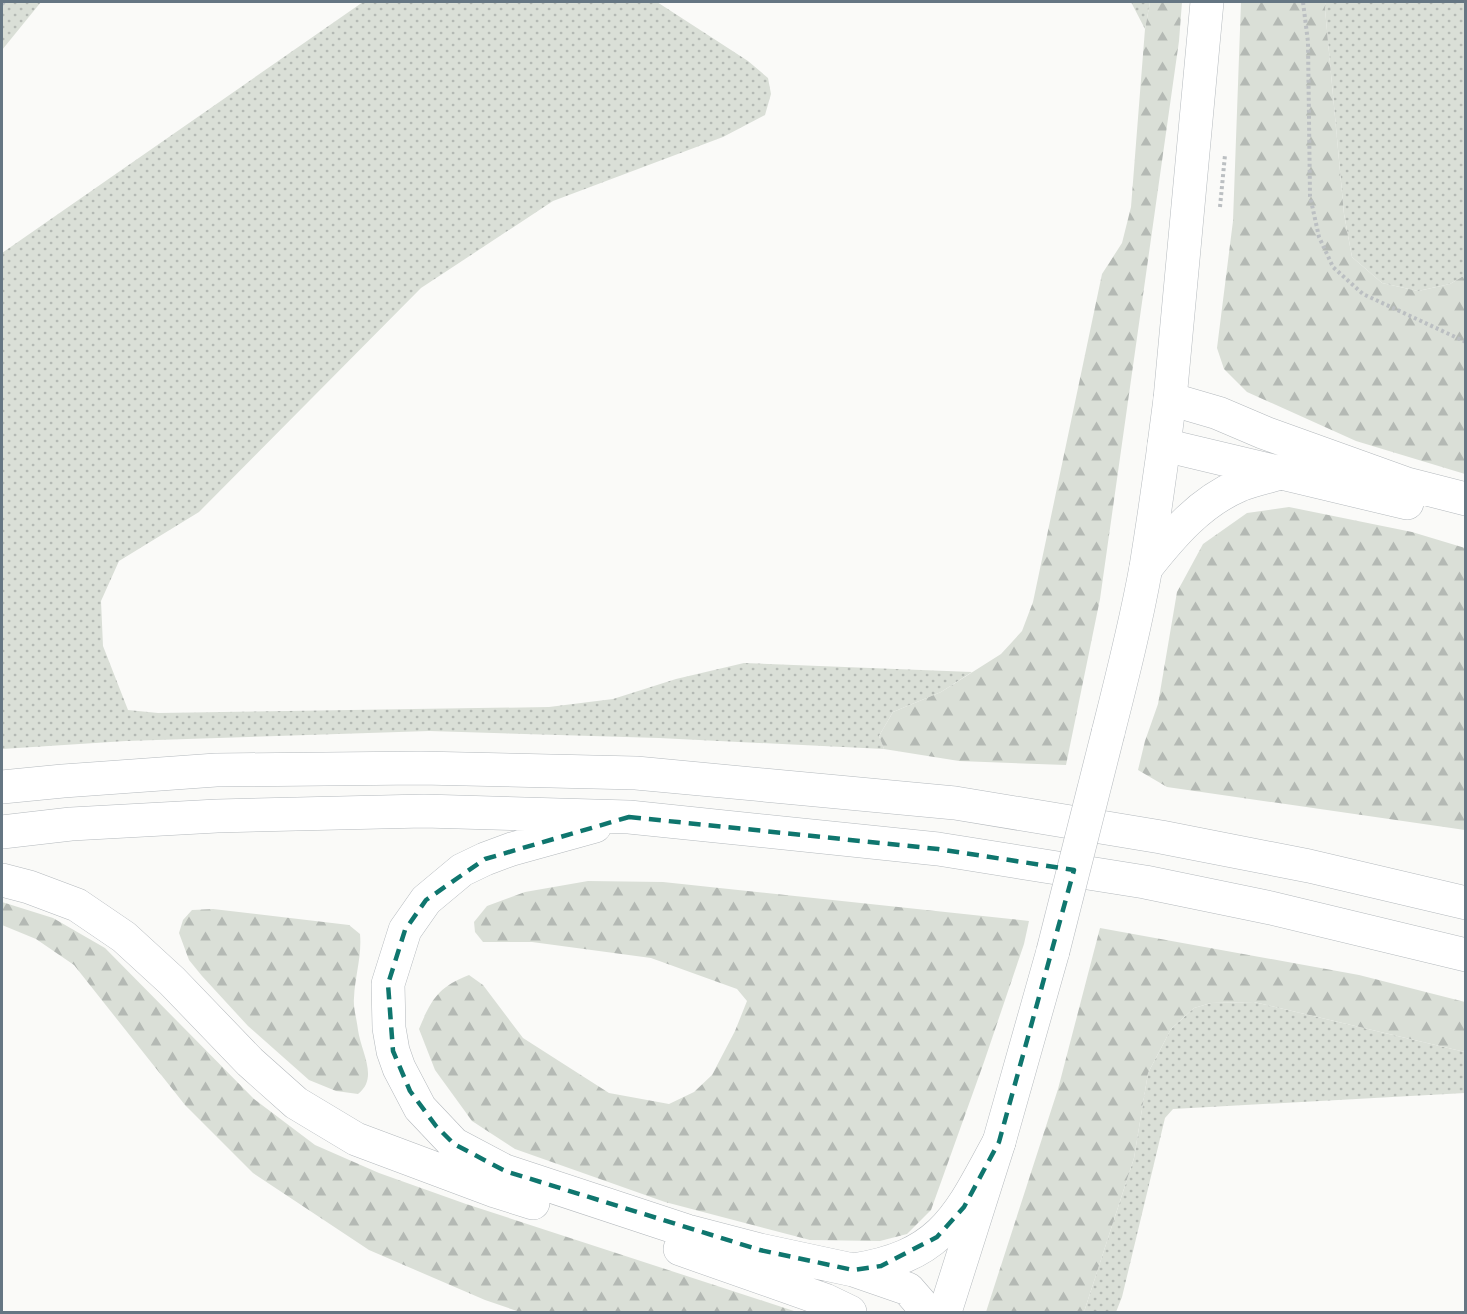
<svg xmlns="http://www.w3.org/2000/svg" width="1467" height="1314" viewBox="0 0 1467 1314" font-family="'Golos Text',sans-serif">
  <style>
    .grass { fill: url(#grass-dots) }
    .forest { fill: url(#forest-firs) }
    .lines { fill: none; stroke-linecap: round; stroke-linejoin: round }
    .primary-casing { stroke: #b5babe; stroke-width: 34 }
    .motorway-casing { stroke: #b4b9bd; stroke-width: 34 }
    .path { stroke: #bbbfc2; stroke-width: 4; stroke-dasharray: 3 3; stroke-linecap: butt }
    .primary { stroke: #fff; stroke-width: 33 }
    .motorway { stroke: #fff; stroke-width: 33 }
    .primary-bridge-casing { stroke: #b5babe; stroke-width: 34; stroke-linecap: butt }
    .primary-bridge { stroke: #fff; stroke-width: 33 }
    .marked { fill: none; stroke: #0f766e; stroke-width: 4.5; stroke-dasharray: 12 8; stroke-linejoin: round }
  </style>
  <defs>
    <pattern id="grass-dots" width="8" height="8" patternUnits="userSpaceOnUse" patternTransform="scale(1.5)"><rect width="8" height="8" fill="#dadfd7"/><path d="M2 2h.1M6 6h.1" fill="none" stroke="#b4b9b4" stroke-width="1.8" stroke-linecap="round"/></pattern>
    <pattern id="forest-firs" width="22" height="20" patternUnits="userSpaceOnUse" patternTransform="scale(1.5)"><rect width="22" height="20" fill="#dadfd7"/><path d="M5 1l3.5 6h-7zM16 11l3.5 6h-7z" fill="#b4b9b4"/></pattern>
  </defs>
  <rect width="100%" height="100%" fill="#fafaf8"/>
  <path class="grass" d="M2 2H41L2 50Z
    M363 2H657L748 61 768 78 771 94 765 115 723 137 553 201 421 288 199 512 119 561 101 601 103 646 128 710 158 713 549 707 613 699 676 679 744 663 972 672 941 692 893 712 879 736 884 749 659 738 429 731 126 741 2 749V253Z
    M1131 2H1150L1145 29Z
    M1326 2H1465V275L1450 284 1418 291 1382 283 1352 257 1344 214 1325 9Z
    M1254 1002 1465 1052V1093L1173 1109 1165 1118 1122 1297 1116 1312H1084L1134 1158 1148 1073 1171 1029 1194 1008 1211 1003Z"/>
  <path class="forest" d="M1150 2H1182L1179 41 1100 599 1066 765 959 761 884 749 879 736 893 712 941 692 1001 654 1022 631 1033 602 1102 274 1122 243 1131 207 1145 29Z
    M1241 2H1326L1325 9 1344 214 1352 257 1382 283 1418 291 1450 284 1465 275V474L1356 441 1247 392 1224 369 1217 348 1233 221Z
    M1289 507 1412 532 1465 548V830L1167 787 1138 770 1145 741 1158 704 1177 592 1203 544 1247 513Z
    M588 881 663 882 1029 921 1024 944 984 1062 931 1210 907 1234 880 1241 810 1240 665 1202 515 1149 472 1121 435 1070 419 1029C431 1000 438 987 469 975L483 985 523 1038 609 1093 669 1104 694 1092 712 1075 735 1031 747 1001 737 989 651 958 532 942H483L475 932 474 922 487 906 525 892Z
    M2 902 53 918 105 948 254 1099 315 1145 379 1173 466 1204 797 1312H520L485 1300 369 1250 253 1173 185 1105 74 965 36 939 2 925Z
    M213 909 349 925 360 934C362 956 355 976 354 998 353 1008 357 1020 358 1030 361 1052 379 1078 358 1094L336 1091 309 1080 248 1026 202 976 189 960 179 933 183 920 192 910Z
    M1100 928 1359 975 1465 1002V1052L1254 1002 1211 1003 1194 1008 1171 1029 1148 1073 1134 1158 1084 1312H986L1058 1089Z"/>
  <g class="lines">
    <g class="primary-casing">
      <path id="primary" d="M1108 733C1122 678 1136 623 1146 567 1155 511 1163 455 1170 399L1207 2
        M945 1312 999 1142 1053 951"/>
    </g>
    <g class="motorway-casing">
      <path id="motorway" d="M1170 399 1218 413 1265 433 1407 484 1466 499
        M1164 445 1407 503
        M1146 568C1172 535 1200 502 1240 485 1253 480 1267 477 1281 473
        M2 787 63 781 216 770 421 768 636 773 955 803 1161 837 1309 866 1466 903
        M595 826 512 849 485 859 462 870 426 900 405 930 388 984 389 1028 393 1051 399 1068 420 1108 454 1144 505 1171 687 1231 760 1250 853 1270 908 1289 928 1312
        M2 832 71 824 217 816 424 811 629 817 938 849 1145 882 1271 908 1466 955
        M2 880 29 887 77 905 124 937 172 981 250 1062 296 1103 356 1139 495 1191 533 1203
        M680 1249 825 1300 850 1312
        M853 1270C944 1256 959 1215 999 1142"/>
    </g>
    <path class="path" d="M1303 2 1308 42 1310 196 1319 237 1333 267 1363 294 1466 342
      M2 4 4 2
      M1220 207 1225 155"/>
    <use href="#primary" class="primary"/>
    <use href="#motorway" class="motorway"/>
    <g class="primary-bridge-casing">
      <path id="primary-bridge" d="M1053 951 1108 733"/>
    </g>
    <use href="#primary-bridge" class="primary-bridge"/>
  </g>
  <path class="marked" d="M629 817 938 849 1074 870 999 1142 964 1207 937 1237 881 1266 853 1270 760 1250 505 1171 454 1144 436 1126 410 1091 393 1051 388 984 405 930 426 900 485 859Z"/>
  <rect width="1467" height="1314" fill="none" stroke="#657683" stroke-width="6"/>
</svg>
